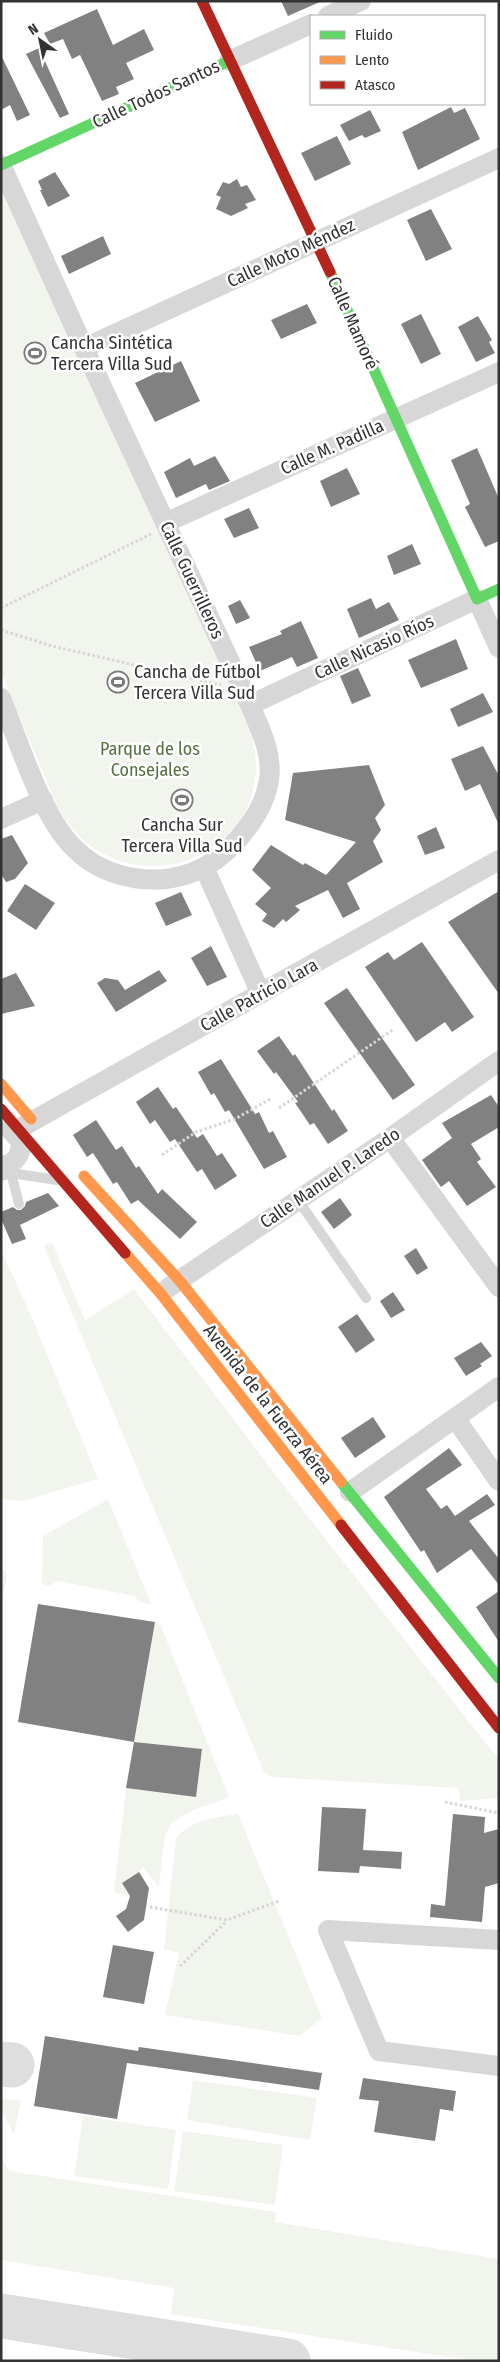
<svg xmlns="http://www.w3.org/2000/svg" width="500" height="2362" viewBox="0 0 500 2362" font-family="'Fira Sans Condensed',sans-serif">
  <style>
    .green { fill: #f1f5ed }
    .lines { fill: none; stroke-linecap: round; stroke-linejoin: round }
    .taxiway { stroke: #dedede; stroke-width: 45 }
    .building { fill: #818181 }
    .path { stroke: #d6d6d6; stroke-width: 3; stroke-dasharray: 2.5 2.5; stroke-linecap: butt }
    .lane { stroke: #d7d7d7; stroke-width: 10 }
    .street { stroke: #d7d7d7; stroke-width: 20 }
    .fast { stroke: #63d668; stroke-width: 11 }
    .slow { stroke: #ff974d; stroke-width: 11 }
    .jam { stroke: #b3261e; stroke-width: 11 }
    .labels { text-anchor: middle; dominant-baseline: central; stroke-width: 5; stroke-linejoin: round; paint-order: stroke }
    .street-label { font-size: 18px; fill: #333; stroke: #fff }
    .poi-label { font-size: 18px; fill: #333; stroke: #fff; text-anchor: start }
    .park-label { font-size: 18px; fill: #56703f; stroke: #fff }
  </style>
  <rect width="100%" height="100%" fill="#fff"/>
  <path class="green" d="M1 185 250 729C290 859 116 921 56 804L1 672Z
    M52 1242 85 1320 134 1289 305 1513 499 1760V1798L460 1801 458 1788 272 1777 264 1772 44 1246Z
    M1 1250 33 1320 98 1479 22 1501 1 1499Z
    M108 1499 151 1604 139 1602 135 1596 57 1581 51 1586 42 1584 43 1536Z
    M1 1569 6 1572 7 1577 1 1605Z
    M155 1622 161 1626 229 1797C213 1804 176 1813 168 1829 163 1840 161 1873 159 1887L143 1867 139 1872 122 1883 130 1897 114 1892 126 1788 196 1797 202 1749 134 1742Z
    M238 1814 322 2018 300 2036 165 2015 179 1953 164 1949 176 1838C192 1819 214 1818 238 1814Z
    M193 2080 317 2098 310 2140 187 2120Z
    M1 2098 21 2101 14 2134 1 2111Z
    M83 2116 176 2130 168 2189 74 2176Z
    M183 2131 283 2145 275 2205 174 2191Z
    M1 2158 10 2171 276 2212 275 2222 499 2259V2361H474L171 2314 174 2288 1 2260Z"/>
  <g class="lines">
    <path class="taxiway" d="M1 2064 12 2065
      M1 2316 288 2361"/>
  </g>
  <path class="building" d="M281 1H322L288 16Z
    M97 9 113 45 144 29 154 50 126 63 134 79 116 87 119 94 102 101 80 55 72 59 63 39 50 44 44 33Z
    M39 48 69 114 60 118 26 54Z
    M1 55 30 115 17 121 10 105 1 110Z
    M451 107 454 113 465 108 480 139 418 170 402 132Z
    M370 110 381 131 365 138 362 135 349 141 340 125Z
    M337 136 351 164 315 181 301 153Z
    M55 172 70 196 48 207 40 190H42L38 181Z
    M237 179 241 187 247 185 256 200 245 204 248 208 231 216 216 209 221 197 216 195 223 182 229 184Z
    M431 209 452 249 426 261 407 220Z
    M103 236 111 254 69 274 61 256Z
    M307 304 317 323 281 339 271 320Z
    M421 314 441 354 421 364 401 324Z
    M478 316 492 340 489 342 495 353 476 362 458 327Z
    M181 361 200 401 155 422 135 383Z
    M477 448 499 499V541L485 547 465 507 470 504 451 460Z
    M215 456 230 481 209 490 206 484 176 498 164 472 190 458 194 466Z
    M347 468 360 494 331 507 320 481Z
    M249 508 259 528 234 538 224 519Z
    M412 544 421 564 394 575 387 556Z
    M371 598 376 609 389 602 399 620 359 638 347 609Z
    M240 600 250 618 236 624 228 606Z
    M301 621 318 658 297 667 292 657 260 671 249 647 282 634 280 631Z
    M456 639 468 669 421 688 408 660Z
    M358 668 371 696 352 704 340 676Z
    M483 693 493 712 458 727 450 709Z
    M483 746 499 776V825L480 784 465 791 451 759Z
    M369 765 385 805 375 818 381 830 373 841 383 862 347 883 360 909 343 918 328 890 295 906 300 910 286 922 283 919 274 928 262 921 267 914 255 904 271 888 252 870 271 845 303 865 305 863 326 875 356 842 285 820 293 773Z
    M436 827 445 848 425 855 417 836Z
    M12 835 28 863 15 879 6 882 1 874V839Z
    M25 884 55 903 36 930 7 911Z
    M499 891V994L448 922Z
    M181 892 192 915 166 926 155 903Z
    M422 942 474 1017 452 1032 445 1022 416 1042 365 967 388 952 394 960Z
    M211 946 227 977 207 986 191 958Z
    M159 970 167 981 116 1012 97 983 105 978 118 980 125 990Z
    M16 973 35 1006 1 1014V979Z
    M347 988 415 1085 393 1100 324 1003Z
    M279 1036 293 1056 295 1054 332 1111 334 1109 348 1131 328 1144 314 1123 310 1125 295 1103 298 1102 276 1072 274 1074 257 1051Z
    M221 1059 255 1114 259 1112 269 1133 273 1131 287 1157 264 1169 229 1110 225 1112 214 1093 211 1095 198 1072Z
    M158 1087 173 1109 176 1107 197 1138 203 1134 217 1156 222 1153 237 1176 215 1190 202 1169 197 1172 175 1139 170 1142 155 1120 150 1124 136 1102Z
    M491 1095 499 1107V1127L471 1144 481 1159 477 1162 496 1187 467 1206 449 1181 441 1187 422 1160 452 1138 442 1123Z
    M96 1120 116 1150 122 1146 136 1168 139 1166 158 1194 162 1189 197 1222 180 1239 138 1200 131 1204 117 1182 113 1184 93 1153 87 1157 73 1135Z
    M48 1193 59 1206 20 1225 26 1239 12 1244 1 1219V1212L13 1207 17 1210H21L25 1206 26 1202Z
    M340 1198 352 1215 334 1229 321 1212Z
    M416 1248 428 1268 417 1275 404 1256Z
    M393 1292 405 1310 391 1318 380 1301Z
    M357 1314 375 1340 356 1353 338 1327Z
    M481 1342 492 1356 480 1364 482 1366 466 1376 454 1358Z
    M373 1417 386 1437 355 1458 341 1438Z
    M449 1448 462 1465 426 1489 441 1509 447 1505 455 1516 487 1494 495 1505 469 1521 499 1559V1585L471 1549 437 1573 424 1550 421 1552 384 1497Z
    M499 1591V1642L476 1607Z
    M38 1604 155 1622 134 1742 18 1722Z
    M134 1742 202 1749 196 1797 126 1788Z
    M322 1807 366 1809 363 1850 402 1852 401 1869 360 1866 359 1873 318 1871Z
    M453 1814 485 1817 484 1833 499 1829V1883L485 1887 482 1922 430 1917 431 1904 445 1906Z
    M139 1872 149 1888 144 1920 128 1932 116 1916 126 1909 130 1896 122 1883Z
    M113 1945 154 1952 144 2004 103 1997Z
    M45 2036 138 2051 139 2047 322 2073 319 2090 127 2063 117 2119 34 2106Z
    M363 2078 456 2091 453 2111 440 2109 435 2141 374 2132 379 2101 359 2099Z"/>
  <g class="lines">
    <path class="path" d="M1 608 151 534
      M1 630 52 646 221 685
      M279 1108 394 1029
      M162 1155 196 1132 235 1119 272 1098
      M445 1802 499 1813
      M150 1907 227 1920 279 1901
      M180 1966 227 1921"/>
    <path class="lane" d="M11 1173 19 1204
      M1 1176 11 1173 57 1180
      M298 1200 366 1298"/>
    <path class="street" d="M328 16 361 1
      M229 61 311 24
      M84 348 499 158
      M165 523 499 372
      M1 698C19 742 41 815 73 847 106 881 163 890 206 866 222 857 236 843 247 828 258 814 266 798 269 780 273 753 260 729 250 705L84 348 1 165
      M250 705 477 599 499 648
      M1 819 43 800
      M204 867 261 994
      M20 1128 499 860
      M390 1138 499 1287
      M1 1166C14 1165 23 1154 20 1141L10 1129
      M168 1288 390 1138 499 1061
      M455 1418 499 1481
      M350 1492 499 1387
      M499 1940 328 1930 379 2051 499 2066"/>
    <path class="fast" d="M1 165 229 61
      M330 272 477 599 499 589
      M341 1482 499 1678"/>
    <path class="slow" d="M1 1084 31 1119
      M84 1176 179 1280 341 1482
      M125 1253 161 1294 341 1525"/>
    <path class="jam" d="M202 1 330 272
      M1 1109 125 1253
      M341 1525 499 1728"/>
  </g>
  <defs>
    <g id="stadium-ring" transform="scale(1.125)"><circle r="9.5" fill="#fff" stroke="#7a7a7a" stroke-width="1.5"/><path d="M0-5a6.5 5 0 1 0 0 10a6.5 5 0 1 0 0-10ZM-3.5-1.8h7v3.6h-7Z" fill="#7a7a7a"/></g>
  </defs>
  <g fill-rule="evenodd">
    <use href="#stadium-ring" x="35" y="353"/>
    <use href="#stadium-ring" x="118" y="682"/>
    <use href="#stadium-ring" x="182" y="800"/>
  </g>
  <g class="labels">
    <g class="street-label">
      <text transform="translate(156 94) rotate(-25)">Calle Todos Santos</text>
      <text transform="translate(291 253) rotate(-25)">Calle Moto Méndez</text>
      <text transform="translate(353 323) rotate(66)">Calle Mamoré</text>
      <text transform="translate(332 447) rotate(-24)">Calle M. Padilla</text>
      <text transform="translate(192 580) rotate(65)">Calle Guerrilleros</text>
      <text transform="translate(374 647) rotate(-25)">Calle Nicasio Ríos</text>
      <text transform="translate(259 995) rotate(-29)">Calle Patricio Lara</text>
      <text transform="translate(330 1178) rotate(-34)">Calle Manuel P. Laredo</text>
      <text transform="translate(268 1404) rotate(52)">Avenida de la Fuerza Aérea</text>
    </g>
    <g class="poi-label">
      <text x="51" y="343">Cancha Sintética<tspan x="51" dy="21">Tercera Villa Sud</tspan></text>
      <text x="134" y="672">Cancha de Fútbol<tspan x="134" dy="21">Tercera Villa Sud</tspan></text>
      <text x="182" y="825" text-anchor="middle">Cancha Sur<tspan x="182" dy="21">Tercera Villa Sud</tspan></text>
    </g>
    <g class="park-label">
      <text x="150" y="749">Parque de los<tspan x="150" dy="21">Consejales</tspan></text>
    </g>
  </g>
  <rect width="500" height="2362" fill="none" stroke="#333333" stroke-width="5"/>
  <rect x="310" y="15" width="175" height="90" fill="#ffffff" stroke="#adadad"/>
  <rect x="320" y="31" width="25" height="8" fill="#63d668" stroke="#adadad"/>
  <text x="355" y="40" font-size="15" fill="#333333">Fluido</text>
  <rect x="320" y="56" width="25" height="8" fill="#ff974d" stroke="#adadad"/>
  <text x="355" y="65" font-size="15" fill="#333333">Lento</text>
  <rect x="320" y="81" width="25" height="8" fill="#b3261e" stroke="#adadad"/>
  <text x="355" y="90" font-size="15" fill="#333333">Atasco</text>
  <g transform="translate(40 40) rotate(327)" stroke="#ffffff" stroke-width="4" paint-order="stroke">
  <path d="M0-4L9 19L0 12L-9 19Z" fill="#333333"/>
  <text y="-8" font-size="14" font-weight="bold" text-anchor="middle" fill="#333333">N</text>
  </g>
</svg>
